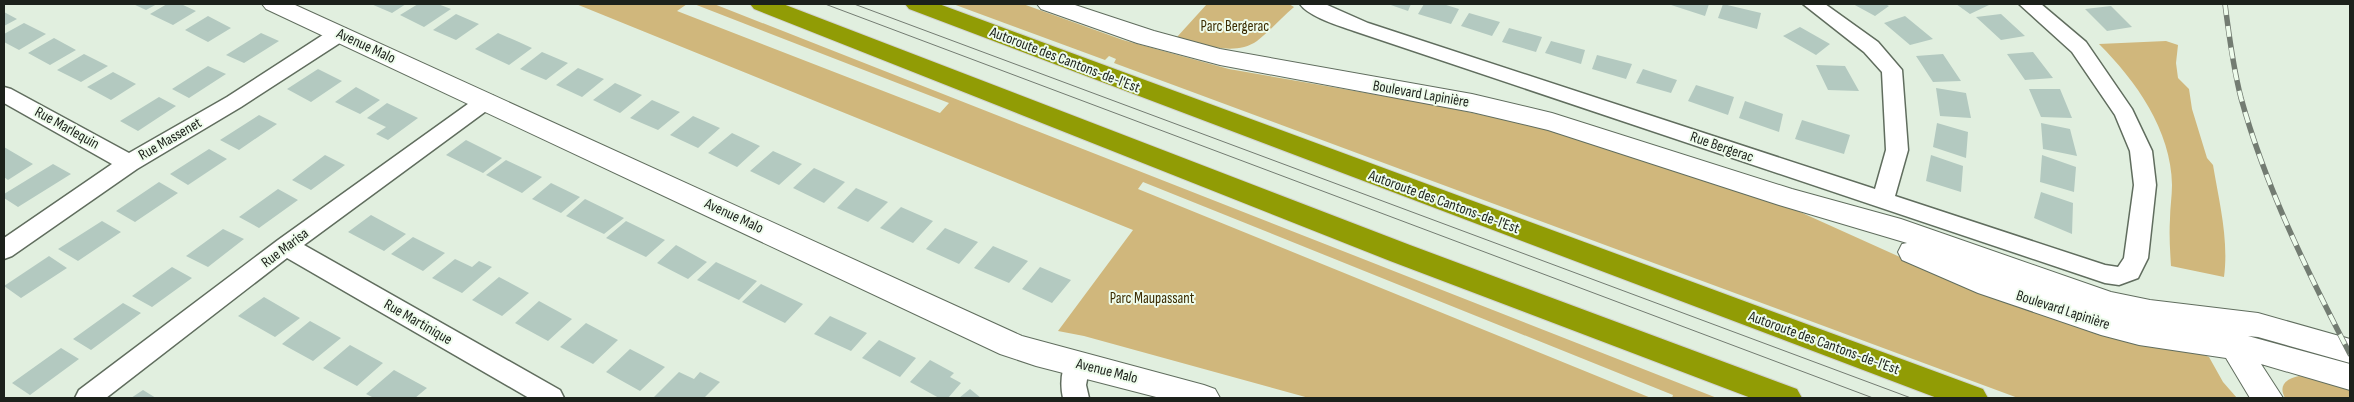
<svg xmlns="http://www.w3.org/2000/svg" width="2354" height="402" viewBox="0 0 2354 402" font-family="'Sofia Sans Condensed',sans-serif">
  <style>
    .green { fill: #d0b77c }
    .building { fill: #b3c9c0 }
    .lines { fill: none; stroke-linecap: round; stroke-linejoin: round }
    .street-casing { stroke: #606d5e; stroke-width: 3 }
    .secondary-casing { stroke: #606d5e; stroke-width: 2 }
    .highway-casing { stroke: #d2d3d1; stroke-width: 2 }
    .street { fill: #fff; fill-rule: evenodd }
    .secondary { fill: #fff; fill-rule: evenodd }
    .highway { fill: #919c05; fill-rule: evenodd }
    .tram { stroke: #737c72; stroke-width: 1 }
    .rail-casing { stroke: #737c72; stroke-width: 5.5 }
    .rail { stroke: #eefcec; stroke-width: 4; stroke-dasharray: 11; stroke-linecap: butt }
    .labels { text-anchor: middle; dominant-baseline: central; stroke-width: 4; stroke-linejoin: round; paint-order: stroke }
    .park-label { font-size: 15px; fill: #3b2b00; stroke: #eefcec }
    .street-label { font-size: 15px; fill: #1c211b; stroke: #eefcec }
  </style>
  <rect width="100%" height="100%" fill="#e1efdf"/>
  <path class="green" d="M576 4H687L677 11 940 113 949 103 694 4H714L1717 398H1672L1673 395 1143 182 1138 189 1651 398H1309L1084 336 1058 331 1133 230Z
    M953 4H1023L1123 40 1229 69 1430 104 1534 126 1789 207 1931 271 2199 353 2209 357 2223 382 2237 398H2018L1114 63 1116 59 1109 56 1105 60Z
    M1207 4H1289L1294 7C1281 18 1270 31 1257 41 1234 57 1201 44 1177 37Z
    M2166 41 2178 45 2176 63 2178 78 2189 89 2192 109 2207 158 2213 165C2219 201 2229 240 2224 277L2171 266C2170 250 2169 235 2170 219 2170 208 2172 196 2172 185 2171 130 2136 81 2099 44Z
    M2299 376 2318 378 2350 389V398H2285C2278 385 2286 379 2299 376Z"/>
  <path class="building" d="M133 4H157L146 10Z
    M167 4H181L196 11 173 25 150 14Z
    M371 4H406L392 13Z
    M418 4H438L451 9 424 27 400 15Z
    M1388 4H1411L1408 11Z
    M1424 4H1443L1459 9 1451 24 1418 14Z
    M1668 4H1709L1705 16Z
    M1723 4 1761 13 1757 29 1718 18Z
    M1853 4H1885L1889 6 1875 16Z
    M1956 4H1987L1989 5 1970 14Z
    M2111 6 2132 27 2107 31 2085 9Z
    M4 12 17 19 4 26Z
    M1469 13 1500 22 1492 36 1461 26Z
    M456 14 479 24 456 40 433 30Z
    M2001 14 2025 36 2001 40 1976 17Z
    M208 16 231 28 208 42 185 30Z
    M1905 16 1933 39 1910 45 1884 23Z
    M24 23 46 34 19 50 4 42V34Z
    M1800 27 1830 44 1816 55 1783 36Z
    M1509 28 1542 37 1536 52 1502 42Z
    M261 33 279 41 244 63 226 55Z
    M498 33 519 42 532 48 509 65 475 49Z
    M54 38 76 50 50 65 28 53Z
    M1551 41 1585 50 1581 64 1545 53Z
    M542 52 568 63 546 80 520 69Z
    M2033 52 2053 78 2025 80 2007 54Z
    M84 54 108 66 81 82 57 70Z
    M1943 54 1961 81 1933 82 1916 56Z
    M1597 55 1632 64 1626 79 1592 69Z
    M1816 65 1845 66 1859 91 1828 90Z
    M208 66 226 74 189 98 172 89Z
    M578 68 604 79 582 97 556 85Z
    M318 69 342 81 311 102 287 89Z
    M1643 69 1677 80 1671 93 1636 83Z
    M113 72 136 84 111 100 87 87Z
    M615 83 642 95 620 113 593 100Z
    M1696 85 1734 97 1728 115 1688 101Z
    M356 87 380 100 360 114 335 102Z
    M1936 88 1966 93 1971 118 1940 116Z
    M2029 89H2060L2072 118 2041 117Z
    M159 97 176 106 138 131 120 121Z
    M652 100 680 112 658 130 630 118Z
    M1745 101 1783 114 1779 132 1739 118Z
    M387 103 418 118 388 140 376 134 386 127 367 118Z
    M259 115 277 124 239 150 220 140Z
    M693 116 720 128 698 148 670 135Z
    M1802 120 1850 135 1844 154 1795 139Z
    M1937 123 1968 132 1966 158 1933 147Z
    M2041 123 2070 129 2077 156 2043 149Z
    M732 133 760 146 737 167 708 153Z
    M466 140 502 158 483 173 446 155Z
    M4 147 33 164 8 180 4 177Z
    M209 149 227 159 188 185 170 174Z
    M773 151 802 164 779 185 750 171Z
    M325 155 345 165 311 190 292 180Z
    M1931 155 1963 166 1961 192 1926 181Z
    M2042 155 2076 167 2074 192 2040 182Z
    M506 160 542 177 522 193 486 175Z
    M53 164 71 174 18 207 4 198V194Z
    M814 168 845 182 824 203 793 188Z
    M159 182 178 193 135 222 116 211Z
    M551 183 580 197 561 213 532 199Z
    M856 188 888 202 868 222 837 208Z
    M278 189 298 200 259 228 239 217Z
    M2041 192 2073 203 2072 234 2034 218Z
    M585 199 624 218 604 234 566 216Z
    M901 207 933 221 913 243 880 228Z
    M371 215 406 234 384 251 348 232Z
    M102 221 121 232 78 261 58 249Z
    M626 221 665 240 646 257 606 238Z
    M945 228 978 242 959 264 926 249Z
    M223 229 244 239 208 267 186 256Z
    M413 237 445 253 423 271 391 254Z
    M676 245 707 262 688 279 657 263Z
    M993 246 1028 261 1009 283 974 268Z
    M49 256 67 268 21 298 4 286Z
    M455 259 472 267 479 261 492 267 462 293 432 278Z
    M716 262 757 281 739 300 697 280Z
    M172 267 192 278 152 307 132 296Z
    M1040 267 1071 280 1052 303 1022 289Z
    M499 277 529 293 502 316 472 300Z
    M761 284 803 304 785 323 742 302Z
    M264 297 300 318 275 337 238 316Z
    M539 301 572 319 548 341 515 323Z
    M123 303 141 313 91 350 73 339Z
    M830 316 867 333 851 351 814 334Z
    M310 321 341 338 313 361 282 344Z
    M586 323 618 340 593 364 560 347Z
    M879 340 916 358 900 377 862 358Z
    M350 345 383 363 357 386 323 368Z
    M61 348 79 359 30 395 12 383Z
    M630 349 665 367 640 391 606 372Z
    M930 360 954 373 950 377 961 383 948 398H939L910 382Z
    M394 370 427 388 415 398H374L366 394Z
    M679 372 694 379 700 372 720 382 704 398 654 397Z
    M970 389 981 398H959Z
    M143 390 156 398H131Z"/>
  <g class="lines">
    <g class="street-casing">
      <path id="street" d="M1300 4H1325L1368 23 1875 189 1886 150 1882 72 1864 52 1803 4H1825L1878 42 1902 70 1908 150 1895 196 2105 265 2118 267 2124 258 2134 185 2130 151 2115 115 2072 52 2019 4H2041L2086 42 2132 109 2152 151 2156 185 2148 258 2138 278 2119 285 2105 283 1354 31C1340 26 1309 17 1300 4Z
        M339 28 346 29 349 34 346 39 241 107 137 169 12 256 4 259V238L112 164 4 103V87L11 89 129 153 227 97 332 29Z
        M486 94 493 96 496 101 493 106 304 245 560 390 564 398H529L287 258 106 398H75L79 390 278 240 479 96Z
        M1077 354 1086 357 1090 364 1086 385 1089 398H1063C1060 384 1061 370 1068 357Z"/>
    </g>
    <g class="secondary-casing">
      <path id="secondary" d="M262 4H293L1022 336 1204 385 1215 389 1220 398H1160L1036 366 1000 354 266 9Z
        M1037 4H1072L1154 31 1220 49 1472 94 1552 113 1792 189 1901 219 2111 292 2150 300 2258 313 2350 339V363L2258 337 2248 336 2350 364V390L2261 364 2283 398H2250L2226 358 2139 345 2101 335 1978 293 1902 260 1898 252 1902 244 1907 243 1779 205 1548 130 1472 112 1220 65 1137 43 1041 9Z"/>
    </g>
    <g class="highway-casing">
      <path id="highway" d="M750 4H783L1410 245 1797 389 1802 398H1751L1390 261 754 9Z
        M905 4H939L1983 389 1988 398H1937L909 9Z"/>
    </g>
    <use href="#street" class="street"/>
    <use href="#secondary" class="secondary"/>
    <use href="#highway" class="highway"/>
    <path class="tram" d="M825 4 1873 398
      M854 4 1911 398"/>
    <g class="rail-casing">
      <path id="rail" d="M2225 4C2229 36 2233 67 2241 98 2266 188 2307 271 2350 354"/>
    </g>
    <use href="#rail" class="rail"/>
  </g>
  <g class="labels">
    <g class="park-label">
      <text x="1235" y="26">Parc Bergerac</text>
      <text x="1152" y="298">Parc Maupassant</text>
    </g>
    <g class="street-label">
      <text transform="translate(366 46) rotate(25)">Avenue Malo</text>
      <text transform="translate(1065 60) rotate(21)">Autoroute des Cantons-de-l'Est</text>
      <text transform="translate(1421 94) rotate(10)">Boulevard Lapinière</text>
      <text transform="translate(67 128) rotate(29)">Rue Marlequin</text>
      <text transform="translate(170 139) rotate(-30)">Rue Massenet</text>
      <text transform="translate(1722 147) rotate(19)">Rue Bergerac</text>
      <text transform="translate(1444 202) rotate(20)">Autoroute des Cantons-de-l'Est</text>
      <text transform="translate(734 216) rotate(25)">Avenue Malo</text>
      <text transform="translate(285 248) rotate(-37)">Rue Marisa</text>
      <text transform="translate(2063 310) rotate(18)">Boulevard Lapinière</text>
      <text transform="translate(418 322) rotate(30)">Rue Martinique</text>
      <text transform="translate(1824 343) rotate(20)">Autoroute des Cantons-de-l'Est</text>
      <text transform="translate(1107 371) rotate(14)">Avenue Malo</text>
    </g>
  </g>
  <rect width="2354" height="402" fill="none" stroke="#1c211b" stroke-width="10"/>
</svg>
